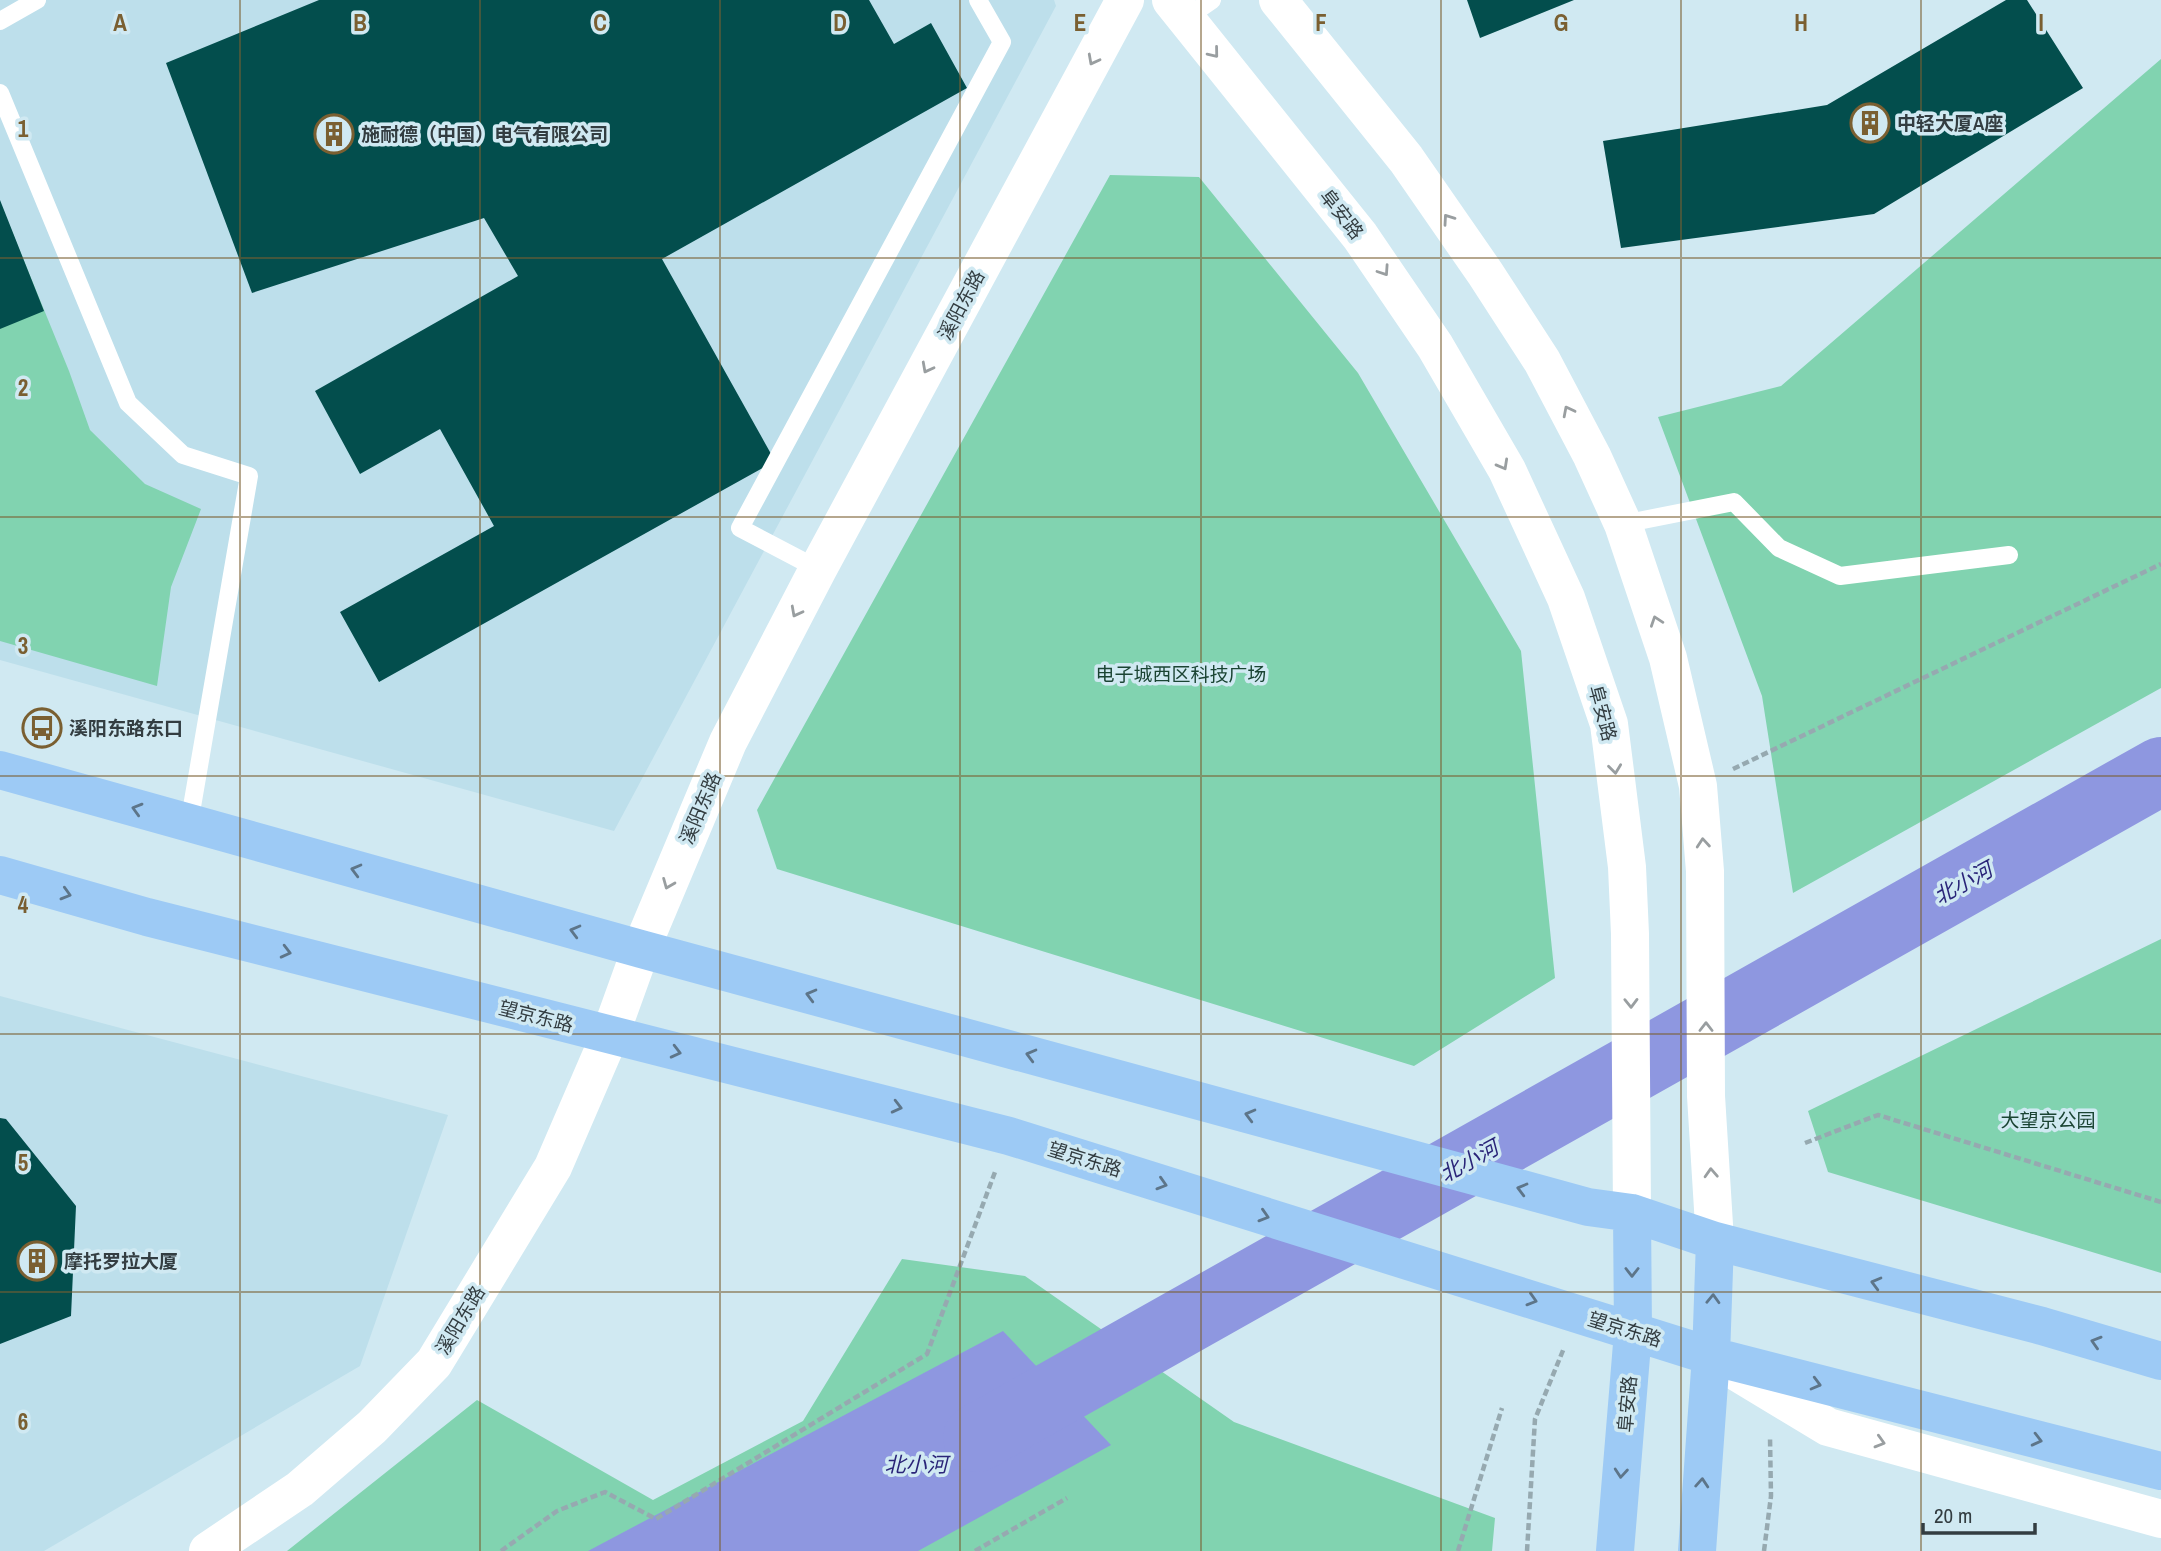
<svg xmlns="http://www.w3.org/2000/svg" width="2161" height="1551" viewBox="0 0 2161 1551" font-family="'Archivo Narrow','Noto Sans SC',sans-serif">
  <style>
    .built { fill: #bddfeb }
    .green { fill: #81d3b0 }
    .water { fill: #8e97e0 }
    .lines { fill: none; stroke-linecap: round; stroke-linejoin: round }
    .river { stroke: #8e97e0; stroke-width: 68 }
    .building { fill: #034e4d }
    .path { stroke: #96a9b0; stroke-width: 4.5; stroke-dasharray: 7 3.5; stroke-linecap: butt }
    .service { stroke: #fff; stroke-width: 18 }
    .tertiary { stroke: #fff; stroke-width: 38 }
    .secondary { stroke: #fff; stroke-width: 38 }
    .primary { stroke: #9dcaf5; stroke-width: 38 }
    .oneway { stroke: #999ea0 }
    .oneway2 { stroke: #5d7589 }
    .grid { fill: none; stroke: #7a5f31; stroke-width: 2; stroke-opacity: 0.55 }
    .labels { text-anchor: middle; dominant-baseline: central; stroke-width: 7; stroke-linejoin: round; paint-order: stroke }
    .poi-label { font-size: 19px; font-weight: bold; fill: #333d41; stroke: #d0e9f2; text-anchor: start }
    .street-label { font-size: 19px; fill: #333d41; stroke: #d0e9f2 }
    .park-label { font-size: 19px; fill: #1a4433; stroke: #d0e9f2 }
    .water-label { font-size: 21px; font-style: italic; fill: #292478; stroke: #d0e9f2 }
    .grid-label { font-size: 23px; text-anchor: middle; font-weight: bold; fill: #7a5f31; stroke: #d0e9f2; stroke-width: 7; stroke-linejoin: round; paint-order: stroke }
  </style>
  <rect width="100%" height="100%" fill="#d0e9f2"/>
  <path class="built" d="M0 0H1054L1056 6 614 831 0 660Z
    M0 996 448 1115 360 1366 44 1551H0Z"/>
  <path class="green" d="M2161 59V688L1793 893 1762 696 1658 417 1781 386Z
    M1110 175 1199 177 1358 373 1521 651 1555 978 1414 1066 777 869 757 810Z
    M0 202 69 371 90 430 145 484 201 509 171 587 157 686 0 641Z
    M2161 939V1273L1828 1172 1808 1111Z
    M902 1259 1025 1276 1234 1422 1495 1518 1492 1551H287L477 1400 653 1500 803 1421Z"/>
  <path class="water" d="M1003 1331 1111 1445 918 1551H588Z"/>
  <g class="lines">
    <path class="river" d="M977 1438 2161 771"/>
  </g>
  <path class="building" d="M319 0H869L894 44 931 23 967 88 662 259 775 461 379 682 340 612 494 526 440 429 360 474 315 391 518 276 484 218 252 293 166 63Z
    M1467 0H1574L1480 38Z
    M2006 0H2027L2083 88 1874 214 1621 248 1603 141 1827 105Z
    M0 200 44 311 0 329Z
    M0 1118 6 1119 76 1206 71 1316 0 1344Z"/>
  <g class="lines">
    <path class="path" d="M1733 769 2161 564
      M1805 1143 1878 1115 2161 1202
      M501 1551 557 1511 605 1492 656 1519 927 1354 995 1172
      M975 1551 1067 1498
      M1458 1551 1502 1408
      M1527 1551 1535 1419 1564 1348
      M1764 1551 1771 1496 1770 1437"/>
    <path class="service" d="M1186 18 1212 0
      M0 21 37 0
      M0 93 128 403 183 455 249 476 189 824
      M1623 524 1734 502 1779 548 1840 576 2009 555
      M818 569 740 528 1002 42 978 0"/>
    <path class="tertiary" d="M1722 1363 1828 1427 2161 1519
      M208 1551 300 1489 372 1427 434 1363 553 1167 610 1035 641 949 728 742 818 569 1125 0"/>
    <path class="secondary" d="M1171 0 1360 236 1435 346 1507 470 1566 598 1609 724 1627 867 1630 934 1632 1213
      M1278 0 1406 159 1485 273 1542 361 1592 456 1623 524 1668 658 1698 786 1705 871 1706 1096 1715 1241"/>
    <path class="primary" d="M0 770 641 949 1588 1207 1632 1213 1715 1241 2042 1326 2161 1361
      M0 875 147 917 1009 1136 1711 1356 2161 1471
      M1615 1551 1633 1332 1632 1213
      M1697 1551 1711 1356 1715 1241"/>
  </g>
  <defs><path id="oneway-chevron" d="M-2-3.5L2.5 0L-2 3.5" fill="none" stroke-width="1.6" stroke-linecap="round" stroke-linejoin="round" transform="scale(1.75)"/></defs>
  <g class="oneway">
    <use href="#oneway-chevron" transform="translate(1214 53) rotate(51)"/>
    <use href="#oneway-chevron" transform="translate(1093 60) rotate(118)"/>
    <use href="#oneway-chevron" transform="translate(1448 219) rotate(-125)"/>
    <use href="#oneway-chevron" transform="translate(1384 271) rotate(56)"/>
    <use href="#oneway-chevron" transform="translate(927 368) rotate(118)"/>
    <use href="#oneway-chevron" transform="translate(1568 411) rotate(-117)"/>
    <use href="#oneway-chevron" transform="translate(1503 465) rotate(61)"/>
    <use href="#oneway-chevron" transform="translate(796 612) rotate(118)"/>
    <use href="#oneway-chevron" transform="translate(1656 621) rotate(-109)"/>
    <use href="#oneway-chevron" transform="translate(1615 769) rotate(83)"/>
    <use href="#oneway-chevron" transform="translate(1703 843) rotate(-95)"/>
    <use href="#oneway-chevron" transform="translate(668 884) rotate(112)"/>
    <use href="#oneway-chevron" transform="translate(1631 1003) rotate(89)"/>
    <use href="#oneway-chevron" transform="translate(1706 1027) rotate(-90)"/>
    <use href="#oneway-chevron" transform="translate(1711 1173) rotate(-93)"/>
    <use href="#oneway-chevron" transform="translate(1880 1442) rotate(16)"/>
  </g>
  <g class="oneway2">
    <use href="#oneway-chevron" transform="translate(137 809) rotate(-164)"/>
    <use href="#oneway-chevron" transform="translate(356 870) rotate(-165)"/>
    <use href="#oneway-chevron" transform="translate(66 894) rotate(16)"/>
    <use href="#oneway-chevron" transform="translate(575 931) rotate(-165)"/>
    <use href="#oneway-chevron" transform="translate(286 952) rotate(14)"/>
    <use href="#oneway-chevron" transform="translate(811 995) rotate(-165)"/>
    <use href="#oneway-chevron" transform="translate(676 1052) rotate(14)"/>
    <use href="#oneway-chevron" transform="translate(1031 1055) rotate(-165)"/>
    <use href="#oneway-chevron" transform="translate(897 1107) rotate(14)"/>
    <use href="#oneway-chevron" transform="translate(1250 1115) rotate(-165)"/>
    <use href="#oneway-chevron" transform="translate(1162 1184) rotate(17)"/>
    <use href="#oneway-chevron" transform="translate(1522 1189) rotate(-165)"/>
    <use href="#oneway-chevron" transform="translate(1264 1216) rotate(17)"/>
    <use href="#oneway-chevron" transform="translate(1632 1272) rotate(90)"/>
    <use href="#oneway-chevron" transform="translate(1876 1283) rotate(-165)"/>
    <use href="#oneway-chevron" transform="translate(1713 1299) rotate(-88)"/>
    <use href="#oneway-chevron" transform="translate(1532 1300) rotate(17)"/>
    <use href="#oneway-chevron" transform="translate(2096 1342) rotate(-163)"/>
    <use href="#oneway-chevron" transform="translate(1816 1384) rotate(15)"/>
    <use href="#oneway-chevron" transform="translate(2037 1440) rotate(14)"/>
    <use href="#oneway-chevron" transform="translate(1621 1473) rotate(95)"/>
    <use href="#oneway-chevron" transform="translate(1702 1483) rotate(-86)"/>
  </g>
  <path class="grid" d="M240 0V1551M480 0V1551M720 0V1551M960 0V1551M1201 0V1551M1441 0V1551M1681 0V1551M1921 0V1551M0 258H2161M0 517H2161M0 776H2161M0 1034H2161M0 1292H2161"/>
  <defs>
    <g id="building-ring" transform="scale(2.0125)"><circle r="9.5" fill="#d0e9f2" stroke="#7a5f31" stroke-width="1.5"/><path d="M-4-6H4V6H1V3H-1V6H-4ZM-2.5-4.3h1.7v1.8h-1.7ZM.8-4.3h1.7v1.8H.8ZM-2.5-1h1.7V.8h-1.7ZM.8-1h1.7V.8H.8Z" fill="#7a5f31"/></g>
    <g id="bus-ring" transform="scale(2.0125)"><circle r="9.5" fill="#d0e9f2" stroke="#7a5f31" stroke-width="1.5"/><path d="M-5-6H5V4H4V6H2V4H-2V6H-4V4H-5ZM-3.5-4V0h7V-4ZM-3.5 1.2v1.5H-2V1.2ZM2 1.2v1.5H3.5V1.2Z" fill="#7a5f31"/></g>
  </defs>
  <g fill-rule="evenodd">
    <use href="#building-ring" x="1870" y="123"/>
    <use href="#building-ring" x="334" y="134"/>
    <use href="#bus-ring" x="42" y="728"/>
    <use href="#building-ring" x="37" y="1261"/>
  </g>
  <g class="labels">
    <g class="poi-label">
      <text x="1897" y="123">中轻大厦A座</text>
      <text x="361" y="134">施耐德（中国）电气有限公司</text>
      <text x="69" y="728">溪阳东路东口</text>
      <text x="64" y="1261">摩托罗拉大厦</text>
    </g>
    <g class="street-label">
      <text transform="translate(1342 214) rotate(52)">阜安路</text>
      <text transform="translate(961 305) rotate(-62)">溪阳东路</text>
      <text transform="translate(1603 713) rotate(75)">阜安路</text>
      <text transform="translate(700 808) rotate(-67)">溪阳东路</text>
      <text transform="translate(536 1016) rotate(14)">望京东路</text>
      <text transform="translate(1085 1159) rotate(17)">望京东路</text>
      <text transform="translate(460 1320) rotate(-59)">溪阳东路</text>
      <text transform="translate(1625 1329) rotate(17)">望京东路</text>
      <text transform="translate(1627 1404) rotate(-85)">阜安路</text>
    </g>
    <g class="park-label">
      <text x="1181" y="674">电子城西区科技广场</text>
      <text x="2048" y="1120">大望京公园</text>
    </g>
    <g class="water-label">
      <text transform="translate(1963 883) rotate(-29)">北小河</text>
      <text transform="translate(1469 1161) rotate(-29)">北小河</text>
      <text x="916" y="1464">北小河</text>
    </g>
  </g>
  <g class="grid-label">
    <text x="120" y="31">A</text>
    <text x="360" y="31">B</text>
    <text x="600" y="31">C</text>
    <text x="840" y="31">D</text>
    <text x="1080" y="31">E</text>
    <text x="1321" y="31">F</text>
    <text x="1561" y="31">G</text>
    <text x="1801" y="31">H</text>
    <text x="2041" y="31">I</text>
    <text x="23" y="137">1</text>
    <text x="23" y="396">2</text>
    <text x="23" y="654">3</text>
    <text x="23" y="913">4</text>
    <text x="23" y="1171">5</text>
    <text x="23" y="1430">6</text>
  </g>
  <path d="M1923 1523v10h112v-10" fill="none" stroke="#333d41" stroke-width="3.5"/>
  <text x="1934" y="1523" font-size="21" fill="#333d41" stroke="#d0e9f2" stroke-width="5" paint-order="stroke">20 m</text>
</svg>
